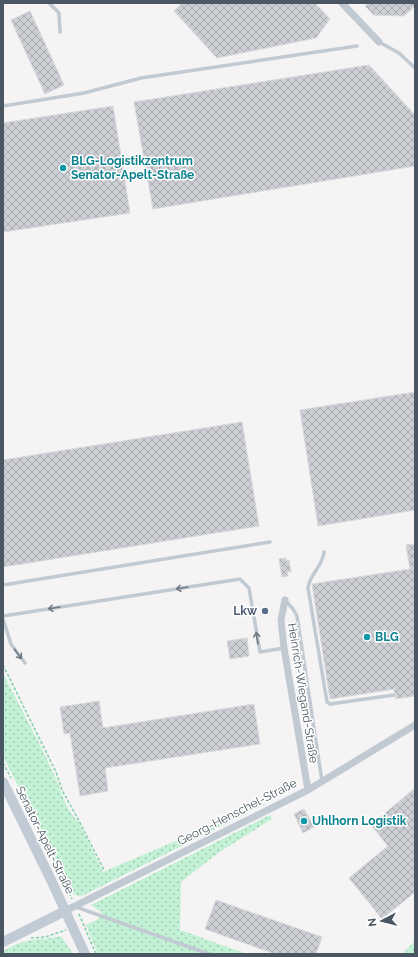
<svg xmlns="http://www.w3.org/2000/svg" width="418" height="957" viewBox="0 0 418 957" font-family="Raleway,sans-serif">
  <style>
    .grass { fill: url(#grass-dots) }
    .building { fill: url(#building-cross-hatch); stroke: #d7d9de }
    .lines { fill: none; stroke-linecap: round; stroke-linejoin: round }
    .path { stroke: #7ad0a6; stroke-width: 1.5; stroke-dasharray: 3 2; stroke-linecap: butt }
    .lane { stroke: #c1cad2; stroke-width: 3.5 }
    .street { stroke: #c1cad2; stroke-width: 7 }
    .secondary { stroke: #c1cbd6; stroke-width: 10 }
    .oneway { stroke: #6e7983 }
    .culture-dot { fill: #0f9aa8; stroke: #fff; stroke-width: 1.5 }
    .service-dot { fill: #5c6f8a; stroke: #fff; stroke-width: 1.5 }
    .labels { text-anchor: middle; dominant-baseline: central; stroke-width: 3; stroke-linejoin: round; paint-order: stroke }
    .culture-label { font-size: 12px; font-weight: bold; fill: #0d838f; stroke: #fff; text-anchor: start }
    .service-label { font-size: 12px; font-weight: bold; fill: #4e5e75; stroke: #fff; text-anchor: end }
    .street-label { font-size: 12px; fill: #4a5661; stroke: #fff }
  </style>
  <defs>
    <pattern id="grass-dots" width="8" height="8" patternUnits="userSpaceOnUse"><rect width="8" height="8" fill="#c3f1d5"/><path d="M2 2h.1M6 6h.1" fill="none" stroke="#a0c6b0" stroke-width="1.8" stroke-linecap="round"/></pattern>
    <pattern id="building-cross-hatch" width="8" height="8" patternUnits="userSpaceOnUse"><rect width="8" height="8" fill="#cdcfd5"/><path d="M0 0l8 8M0 8l8-8" fill="none" stroke="#a8abb0"/></pattern>
  </defs>
  <rect width="100%" height="100%" fill="#f5f3f3"/>
  <path class="grass" d="M3 673C20 708 40 742 55 777 63 795 65 808 79 823L103 872 265 803V804L82 896 75 895 70 888 3 756Z
    M270 815 272 819 218 853 181 882 180 930 247 954H98L86 925 98 919 101 912 91 905Z
    M61 936 73 954H3V951C12 946 22 941 33 940 43 938 49 939 61 936Z
    M415 941V954H402Z"/>
  <path class="building" d="M182 3H315L330 19 316 38 217 58 174 11Z
    M368 3H415V6L404 16 374 15 365 6Z
    M30 11 64 85 45 94 11 20Z
    M369 65 415 115V166L153 209 134 102Z
    M113 106 130 213 3 232V123Z
    M415 392V510L318 526 300 410Z
    M242 422 259 526 3 567V460Z
    M415 544V696L395 699 397 694 394 692V689L330 699 312 584 410 569 406 545Z
    M286 558V561L289 560 291 572H287L288 576 282 577 279 559Z
    M247 638 249 656 230 659 227 641Z
    M99 701 103 728 254 704 260 744 105 768 108 791 80 796 70 733 64 734 60 707Z
    M415 788V892L382 919 349 878 388 846 371 825Z
    M304 809 314 827 303 833 294 814Z
    M216 900 322 937 316 954H275L205 929Z"/>
  <g class="lines">
    <path class="path" d="M3 665 56 772 62 790 78 819 104 870
      M3 763 11 778
      M24 804 47 843 72 899
      M79 914 96 954
      M31 938 45 937 66 930"/>
    <path class="lane" d="M49 3 59 13 60 32
      M379 42 399 53 415 68
      M3 106 84 93 141 78 357 46
      M324 552C323 566 309 575 308 588L327 702 330 704 394 695
      M3 585 270 542
      M285 600 293 609 297 616 322 781
      M3 616 240 579 249 588 260 652 284 648
      M3 619 11 644 25 663
      M76 907 209 954"/>
    <path class="street" d="M342 3 379 42
      M285 600 281 620 284 648 308 790
      M65 911 308 790 415 725"/>
    <path class="secondary" d="M3 782 52 882 85 954
      M3 942 65 911"/>
  </g>
  <defs><path id="oneway-shaft" d="M-6 0H5M1.5-3L5.5 0L1.5 3" fill="none" stroke-width="1.6" stroke-linecap="round" stroke-linejoin="round"/></defs>
  <g class="oneway">
    <use href="#oneway-shaft" transform="translate(182 588) rotate(171)"/>
    <use href="#oneway-shaft" transform="translate(54 608) rotate(171)"/>
    <use href="#oneway-shaft" transform="translate(257 638) rotate(-99)"/>
    <use href="#oneway-shaft" transform="translate(18 654) rotate(53)"/>
  </g>
  <g class="culture-dot">
    <circle cx="63" cy="168" r="4"/>
    <circle cx="367" cy="637" r="4"/>
    <circle cx="304" cy="821" r="4"/>
  </g>
  <circle class="service-dot" cx="265" cy="611" r="4"/>
  <g class="labels">
    <g class="culture-label">
      <text x="71" y="161">BLG-Logistikzentrum<tspan x="71" dy="14">Senator-Apelt-Straße</tspan></text>
      <text x="375" y="637">BLG</text>
      <text x="312" y="821">Uhlhorn Logistik</text>
    </g>
    <g class="service-label">
      <text x="257" y="611">Lkw</text>
    </g>
    <g class="street-label">
      <text transform="translate(303 693) rotate(81)">Heinrich-Wiegand-Straße</text>
      <text transform="translate(237 812) rotate(-27)">Georg-Henschel-Straße</text>
      <text transform="translate(45 840) rotate(64)">Senator-Apelt-Straße</text>
    </g>
  </g>
  <rect width="418" height="957" fill="none" stroke="#4a5661" stroke-width="8"/>
  <g transform="translate(382 921) rotate(263)" stroke="#ffffff" stroke-width="3" paint-order="stroke">
  <path d="M0-3L7 15L0 10L-7 15Z" fill="#4a5661"/>
  <text y="-6" font-size="11" font-weight="bold" text-anchor="middle" fill="#4a5661">N</text>
  </g>
</svg>
